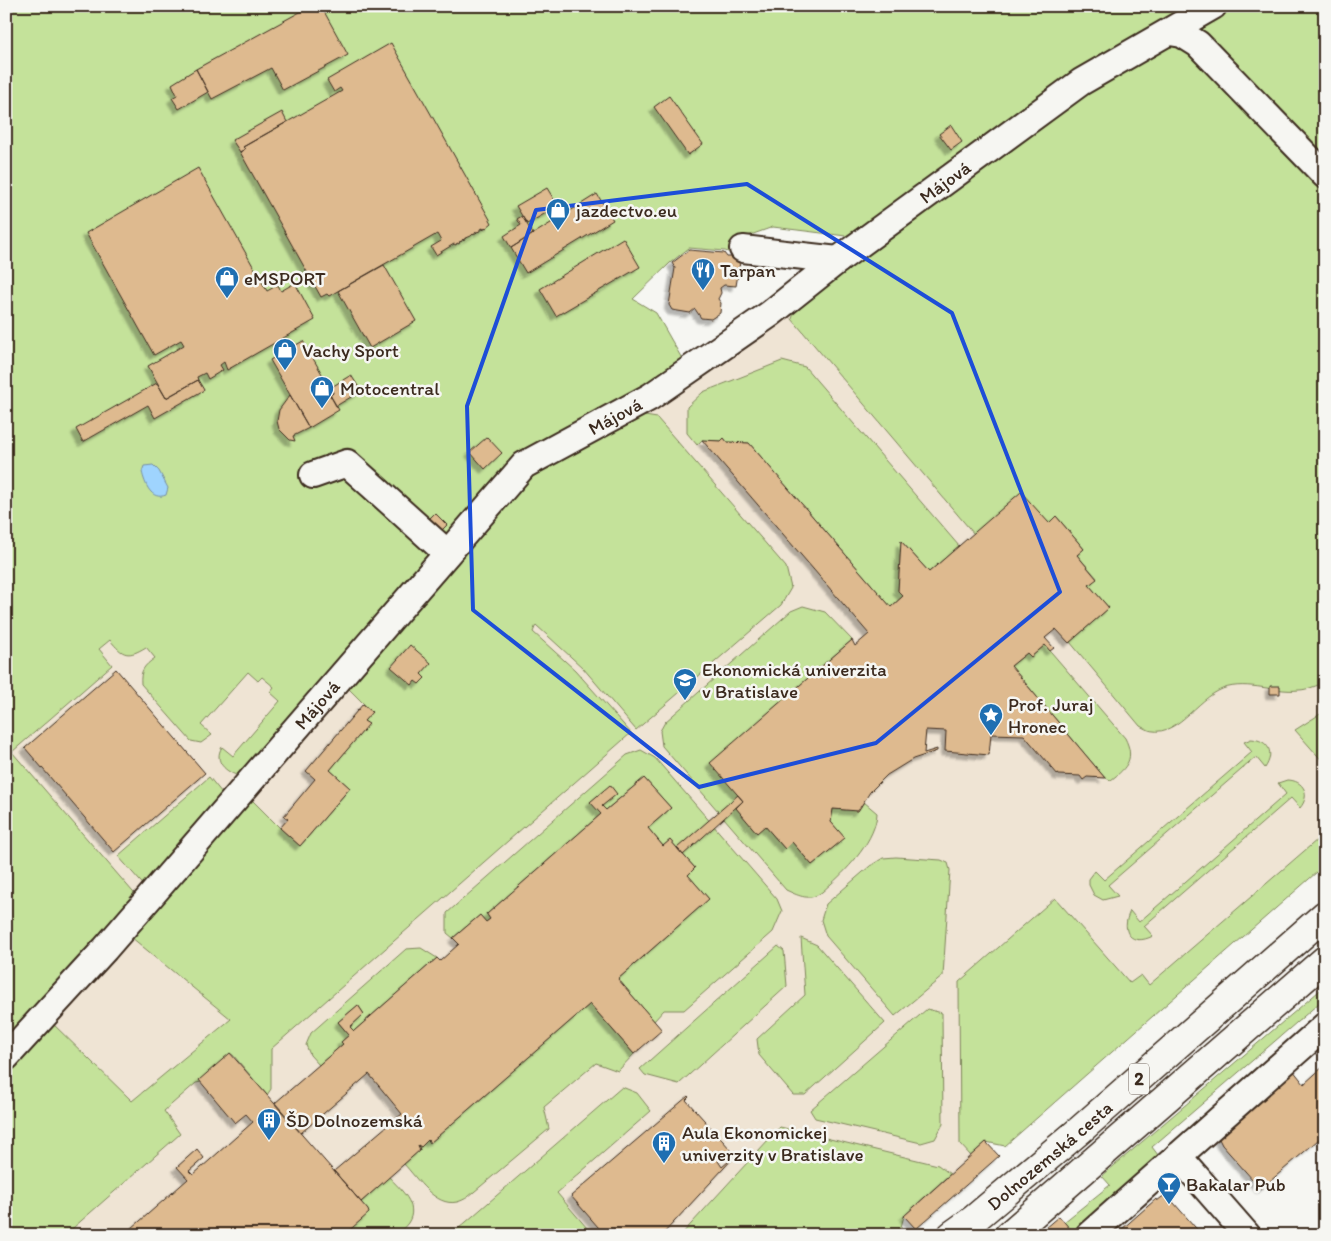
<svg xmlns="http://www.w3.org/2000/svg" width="1331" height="1241" viewBox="0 0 1331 1241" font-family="Itim,sans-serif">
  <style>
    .built { fill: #efe4d4 }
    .green { fill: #c4e29a; stroke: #80865c }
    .water { fill: #9fd4fe; stroke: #7790a4 }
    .building { fill: #deba8f; stroke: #3b2a1e; filter: url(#shadow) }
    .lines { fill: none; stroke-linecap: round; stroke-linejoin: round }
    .minor-casing { stroke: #3b2a1e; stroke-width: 30 }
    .major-casing { stroke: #3b2a1e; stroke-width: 31 }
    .minor { stroke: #f6f6f2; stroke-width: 26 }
    .major { stroke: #f6f6f2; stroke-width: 28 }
    .marked { fill: none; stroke: #1d4ed8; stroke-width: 4; stroke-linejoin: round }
    .labels { text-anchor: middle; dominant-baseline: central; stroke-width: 5; stroke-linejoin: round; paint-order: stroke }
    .shield { fill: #f6f6f2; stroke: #73675e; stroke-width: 1 }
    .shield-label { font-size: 18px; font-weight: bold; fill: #3b2a1e }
    .street-label { font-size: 19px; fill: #3b2a1e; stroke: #f6f6f2 }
    .poi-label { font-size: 19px; fill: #3b2a1e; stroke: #f6f6f2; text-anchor: start }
  </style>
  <defs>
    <filter id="shadow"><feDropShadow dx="-4.5" dy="4.5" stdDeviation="1" flood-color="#0004"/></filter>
  </defs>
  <rect width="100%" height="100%" fill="#f6f6f2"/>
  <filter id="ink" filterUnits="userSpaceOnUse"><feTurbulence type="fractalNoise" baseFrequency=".02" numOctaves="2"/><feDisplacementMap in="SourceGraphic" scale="10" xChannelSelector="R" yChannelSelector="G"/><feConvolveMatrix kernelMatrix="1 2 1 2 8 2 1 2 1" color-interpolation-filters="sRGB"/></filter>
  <g filter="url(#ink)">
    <path class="built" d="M800 296 1325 532V865L1005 1146 986 1143 904 1216 901 1227 892 1235H6V1069L11 770 6 722 99 626 405 622 548 460Z"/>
    <path class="green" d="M6 6H1325V683C1317 685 1307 690 1299 690 1273 693 1242 678 1218 691 1192 704 1171 746 1140 726L1070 642 1109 608 1089 585 1097 578 1077 555 1084 549 1057 517 1049 523 974 534 792 319 800 296 970 152 846 236 773 227 745 237 742 256 725 251 689 248 670 263 633 299 656 313 685 364 515 460 240 776C226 773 213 761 222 747L233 756 280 701 270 692 274 687 262 677 258 681 248 672 201 725 212 735 201 743 191 741 141 684C140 670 144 666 155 658L146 647C128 658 123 656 110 640L99 649 112 665 12 752 139 899 6 1046Z
      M782 361 805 367 959 546 929 572 901 541 898 590 903 596 891 607 749 443 727 442 724 438 721 441 702 440 697 445 687 433V407L703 392Z
      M639 415 657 418 786 567 791 588 781 605 636 730 583 668 536 625 533 632 575 670 631 733 271 1049V1089L267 1095 233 1055 230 1053 201 1082 196 1083 164 1111 180 1134 65 1235H10L6 1223V1069L49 1020 132 1101 231 1019 126 933 248 796 280 828 300 846 350 788 330 770 368 724 364 721 371 711 345 685 548 460Z
      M803 606 825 612 852 640 758 722 743 801 736 808 757 832 765 826 785 849 792 842 812 865 844 838 831 822 833 809 858 811 864 802 877 813C876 839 849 868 831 884 827 887 823 892 819 894 808 901 797 895 786 890L662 746 660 731 665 722 791 611Z
      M1045 645 1125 738C1135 758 1128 767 1111 780L1105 778 1011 666 1027 653 1031 657Z
      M1325 711V764L1295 730Z
      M1251 739C1269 740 1275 753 1265 768L1256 757 1108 885 1118 896 1103 900 1094 895 1089 885V879L1095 871 1104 880 1252 752 1244 742Z
      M641 750 655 758 777 899 782 911 773 932 684 1010H664L654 1021 618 979 709 899 688 875 695 868 670 840 663 846 648 828 671 808 644 778 606 810 602 807 598 810 601 814 487 914 486 913 490 919 486 922 480 915 453 938 447 933V913L627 755Z
      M209 777 222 793 223 800 147 889 118 856Z
      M1287 780C1304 780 1311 795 1300 808L1291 798 1144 926 1153 936C1131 947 1120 932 1130 911L1139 922 1286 794 1278 783Z
      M1325 833V865L1005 1146 986 1142 971 1156 960 1144 959 982 1055 898 1130 983 1141 975 1149 985Z
      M896 857 941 860 948 863 950 870 943 976 895 1016 826 936 821 920 826 904 870 866 883 858Z
      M801 938 817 945 885 1023 805 1095H793L759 1055 757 1039 805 995Z
      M778 946 784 951 787 986 679 1084 645 1075 640 1069Z
      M421 948 437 958 354 1031 350 1027 364 1014 358 1005 338 1022 349 1035 341 1042 343 1044 319 1065 310 1055 306 1045 311 1033 406 949Z
      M1325 986V998L1152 1147 1161 1159 1075 1235H1065L1071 1230 1064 1222 1110 1185 1102 1176Z
      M590 1004 634 1054 618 1071 596 1063 544 1107 549 1129 468 1197C465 1199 461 1201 457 1202 435 1207 417 1178 404 1164L420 1150 418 1145 421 1147 428 1140 431 1142Z
      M927 1009 942 1013 943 1124 935 1139 921 1143 815 1118 810 1110Z
      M622 1087 637 1093 651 1111 557 1193 593 1235H451Z
      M780 1127 938 1165 950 1174 904 1216 901 1227 892 1235H681Z
      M389 1177C400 1189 420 1205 408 1223 405 1227 400 1231 397 1235H344L368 1210 361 1202Z"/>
    <path class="water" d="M153 465 159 471 168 488 166 495C151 501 145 484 142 472L144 466Z"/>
    <path class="building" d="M311 6H321L348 55 283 90 271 68 212 99 196 69Z
      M391 43 492 223 486 228 485 227 483 230V228L481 229V231L476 232 477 233 476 232 474 235 473 234 471 236 464 239V241L463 239 461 242 460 241 459 244 457 243 456 245 454 244 436 255 431 247 441 241 437 234 329 296 327 294 321 297 240 152 245 149 243 147 342 91 340 88 334 92 327 80Z
      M196 69 208 92 179 109 172 98 177 95 172 84Z
      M669 96 703 144 688 155 654 107Z
      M282 112 287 122 243 147 245 149 240 152 232 140Z
      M951 125 962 142 951 150 939 134Z
      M198 168 267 291 278 285 281 291 295 283 315 320 227 370 224 362 220 365 223 370 208 379 205 373 197 377 198 380 166 398 148 366 184 345 181 340 154 355 86 233Z
      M547 188 558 206 527 224 516 206Z
      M597 194 613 220 526 273 511 248Z
      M522 216 533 234 511 248 504 236 521 225 517 219Z
      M623 238 640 267 556 316 540 289Z
      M689 250 724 253 727 257H737L740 262 736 286 724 285 720 288 721 293 718 299 721 303 720 313 711 319 701 318 695 309 690 313 672 310 669 305 675 268 672 263Z
      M384 265 416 321 370 348 338 291Z
      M303 341 333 393 330 395 339 410 309 428 270 360Z
      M351 375 361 391 336 406 330 395 333 393 330 388Z
      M198 380 204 390 155 418 148 405 83 442 76 429 157 383 166 398Z
      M290 395 309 428 293 436 295 441 290 440 279 429 277 421 279 410Z
      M487 437 502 453 485 469 470 452Z
      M724 438 727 442 749 443 891 607 903 596 898 591 901 541 929 572 1021 492 1049 523 1056 516 1084 549 1077 555 1097 579 1089 585 1109 608 1069 643 1056 629 1045 638 1054 648 1050 651 1045 645 1031 657 1027 653 1011 666 1105 778 1087 777 1083 780 1080 776 1058 775 1024 735 991 734 989 755 945 751 946 731 926 730 924 753 937 749V751L913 759 887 775 870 792 858 811 833 809 831 822 845 838 812 865 792 842 785 849 765 826 757 833 736 808 743 801 710 763 852 640 855 646 869 634 702 440 721 441Z
      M435 513 447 525 441 531 429 519Z
      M410 645 431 663 421 674 425 678 419 684 415 681 412 685 391 667Z
      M116 669 205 773 114 852 25 748Z
      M1270 686H1280V694H1270Z
      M363 704 372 712 364 721 369 724 330 770 350 788 300 846 280 828 288 819 284 816 315 779 306 771Z
      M644 778 671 808 648 828 663 846 670 840 677 848 695 868 688 875 709 899 618 979 662 1030 634 1054 590 1004 430 1143 428 1140 421 1147 418 1145 420 1150 361 1202 334 1171 394 1120 398 1124 400 1123 396 1119 402 1114 369 1074 301 1133 275 1103 343 1044 341 1042 349 1035 338 1022 358 1005 364 1014 350 1027 354 1031 437 958 440 961 459 944 453 938 480 915 486 922 490 919 486 913 487 914 601 814 590 802 610 785 617 794 602 806 606 810Z
      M738 795 743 801 683 855 677 848Z
      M230 1053 368 1210 369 1213 344 1235H332L327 1229 320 1235H124L188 1179 177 1167 197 1149 204 1158 189 1171 193 1175 253 1122 246 1114 235 1123 199 1080Z
      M1325 1065V1134L1261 1189 1222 1145 1216 1133 1293 1070 1304 1084Z
      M688 1096 689 1097 686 1100 731 1150 718 1161 722 1167 736 1155 662 1235H605L571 1196Z
      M986 1142 999 1156 916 1229 904 1216Z
      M1166 1194 1202 1235H1120L1122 1232 1121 1230 1156 1199 1157 1201Z
      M1059 1216 1071 1230 1065 1235H1037Z"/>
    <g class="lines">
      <g class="minor-casing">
        <g id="minor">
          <path d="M1170 32 1182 34 1198 44 1325 175"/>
          <path d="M743 249 838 260"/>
          <path d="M313 475 347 463 447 553"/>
          <path id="s1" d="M6 1057 105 949 524 465 650 397 770 314 838 260 1081 82 1213 6"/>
          <path d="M1178 1156 1247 1235"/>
          <path d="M1089 1235 1325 1026"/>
        </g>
      </g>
      <g class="major-casing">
        <g id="major">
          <path id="s2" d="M952 1235 973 1220 1080 1130 1325 915"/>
          <path d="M1009 1235 1325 960"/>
        </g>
      </g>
      <use href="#minor" class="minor"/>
      <use href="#major" class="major"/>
    </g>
  </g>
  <path class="marked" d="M747 184 952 313 1060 592 876 743 699 787 473 610 467 406 536 210Z"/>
  <defs>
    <g id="shop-pin" transform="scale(1.25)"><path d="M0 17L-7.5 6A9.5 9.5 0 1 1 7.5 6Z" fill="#1f6fb2" stroke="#f6f6f2"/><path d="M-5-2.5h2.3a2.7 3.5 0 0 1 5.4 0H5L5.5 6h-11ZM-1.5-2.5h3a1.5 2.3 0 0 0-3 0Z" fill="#fff"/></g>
    <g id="restaurant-pin" transform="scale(1.25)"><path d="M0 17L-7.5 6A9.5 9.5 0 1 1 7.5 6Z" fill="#1f6fb2" stroke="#f6f6f2"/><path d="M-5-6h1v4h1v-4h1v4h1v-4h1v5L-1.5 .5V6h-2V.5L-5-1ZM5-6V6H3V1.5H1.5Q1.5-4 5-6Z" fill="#fff"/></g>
    <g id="university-pin" transform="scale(1.25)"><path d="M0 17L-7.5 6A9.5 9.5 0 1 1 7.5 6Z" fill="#1f6fb2" stroke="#f6f6f2"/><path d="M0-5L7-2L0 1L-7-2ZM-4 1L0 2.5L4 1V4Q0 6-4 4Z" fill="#fff"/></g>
    <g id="sight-pin" transform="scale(1.25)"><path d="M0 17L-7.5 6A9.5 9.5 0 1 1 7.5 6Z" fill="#1f6fb2" stroke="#f6f6f2"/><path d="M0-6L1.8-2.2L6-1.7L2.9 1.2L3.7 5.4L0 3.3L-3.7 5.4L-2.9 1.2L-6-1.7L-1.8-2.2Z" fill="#fff"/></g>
    <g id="building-pin" transform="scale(1.25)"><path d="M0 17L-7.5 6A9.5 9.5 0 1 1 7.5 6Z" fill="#1f6fb2" stroke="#f6f6f2"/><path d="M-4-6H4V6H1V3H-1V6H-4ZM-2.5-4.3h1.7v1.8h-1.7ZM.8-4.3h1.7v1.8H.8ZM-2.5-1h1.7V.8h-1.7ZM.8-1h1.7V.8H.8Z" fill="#fff"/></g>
    <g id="bar-pin" transform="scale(1.25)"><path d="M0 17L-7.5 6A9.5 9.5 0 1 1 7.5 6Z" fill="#1f6fb2" stroke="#f6f6f2"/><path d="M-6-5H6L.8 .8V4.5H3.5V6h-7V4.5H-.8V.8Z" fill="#fff"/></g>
  </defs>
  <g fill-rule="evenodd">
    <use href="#shop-pin" x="558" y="210"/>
    <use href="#restaurant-pin" x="703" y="270"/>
    <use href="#shop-pin" x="227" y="278"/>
    <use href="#shop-pin" x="285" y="350"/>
    <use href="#shop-pin" x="322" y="388"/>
    <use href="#university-pin" x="685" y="680"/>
    <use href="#sight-pin" x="991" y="715"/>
    <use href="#building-pin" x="269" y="1120"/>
    <use href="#building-pin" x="664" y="1143"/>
    <use href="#bar-pin" x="1169" y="1184"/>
  </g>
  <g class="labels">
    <rect class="shield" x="1129" y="1063.5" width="20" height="31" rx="4"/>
    <g class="shield-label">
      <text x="1139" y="1079">2</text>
    </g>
    <g class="street-label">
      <text stroke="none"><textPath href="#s1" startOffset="1295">Májová</textPath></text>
      <text stroke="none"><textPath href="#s1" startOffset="890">Májová</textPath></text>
      <text stroke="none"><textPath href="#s1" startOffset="470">Májová</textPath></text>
      <text stroke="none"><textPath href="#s2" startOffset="126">Dolnozemská cesta</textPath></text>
    </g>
    <g class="poi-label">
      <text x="576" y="210">jazdectvo.eu</text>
      <text x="720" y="270">Tarpan</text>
      <text x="244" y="278">eMSPORT</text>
      <text x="302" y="350">Vachy Sport</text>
      <text x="340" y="388">Motocentral</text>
      <text x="702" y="669">Ekonomická univerzita<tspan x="702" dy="22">v Bratislave</tspan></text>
      <text x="1008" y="704">Prof. Juraj<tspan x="1008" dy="22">Hronec</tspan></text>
      <text x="286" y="1120">ŠD Dolnozemská</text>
      <text x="682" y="1132">Aula Ekonomickej<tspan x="682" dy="22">univerzity v Bratislave</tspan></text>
      <text x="1186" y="1184">Bakalar Pub</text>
    </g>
  </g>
  <rect width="1331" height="1241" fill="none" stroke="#f6f6f2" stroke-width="25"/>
  <rect x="12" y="12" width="1306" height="1216" fill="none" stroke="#3b2a1e" stroke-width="2" filter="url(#ink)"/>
</svg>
